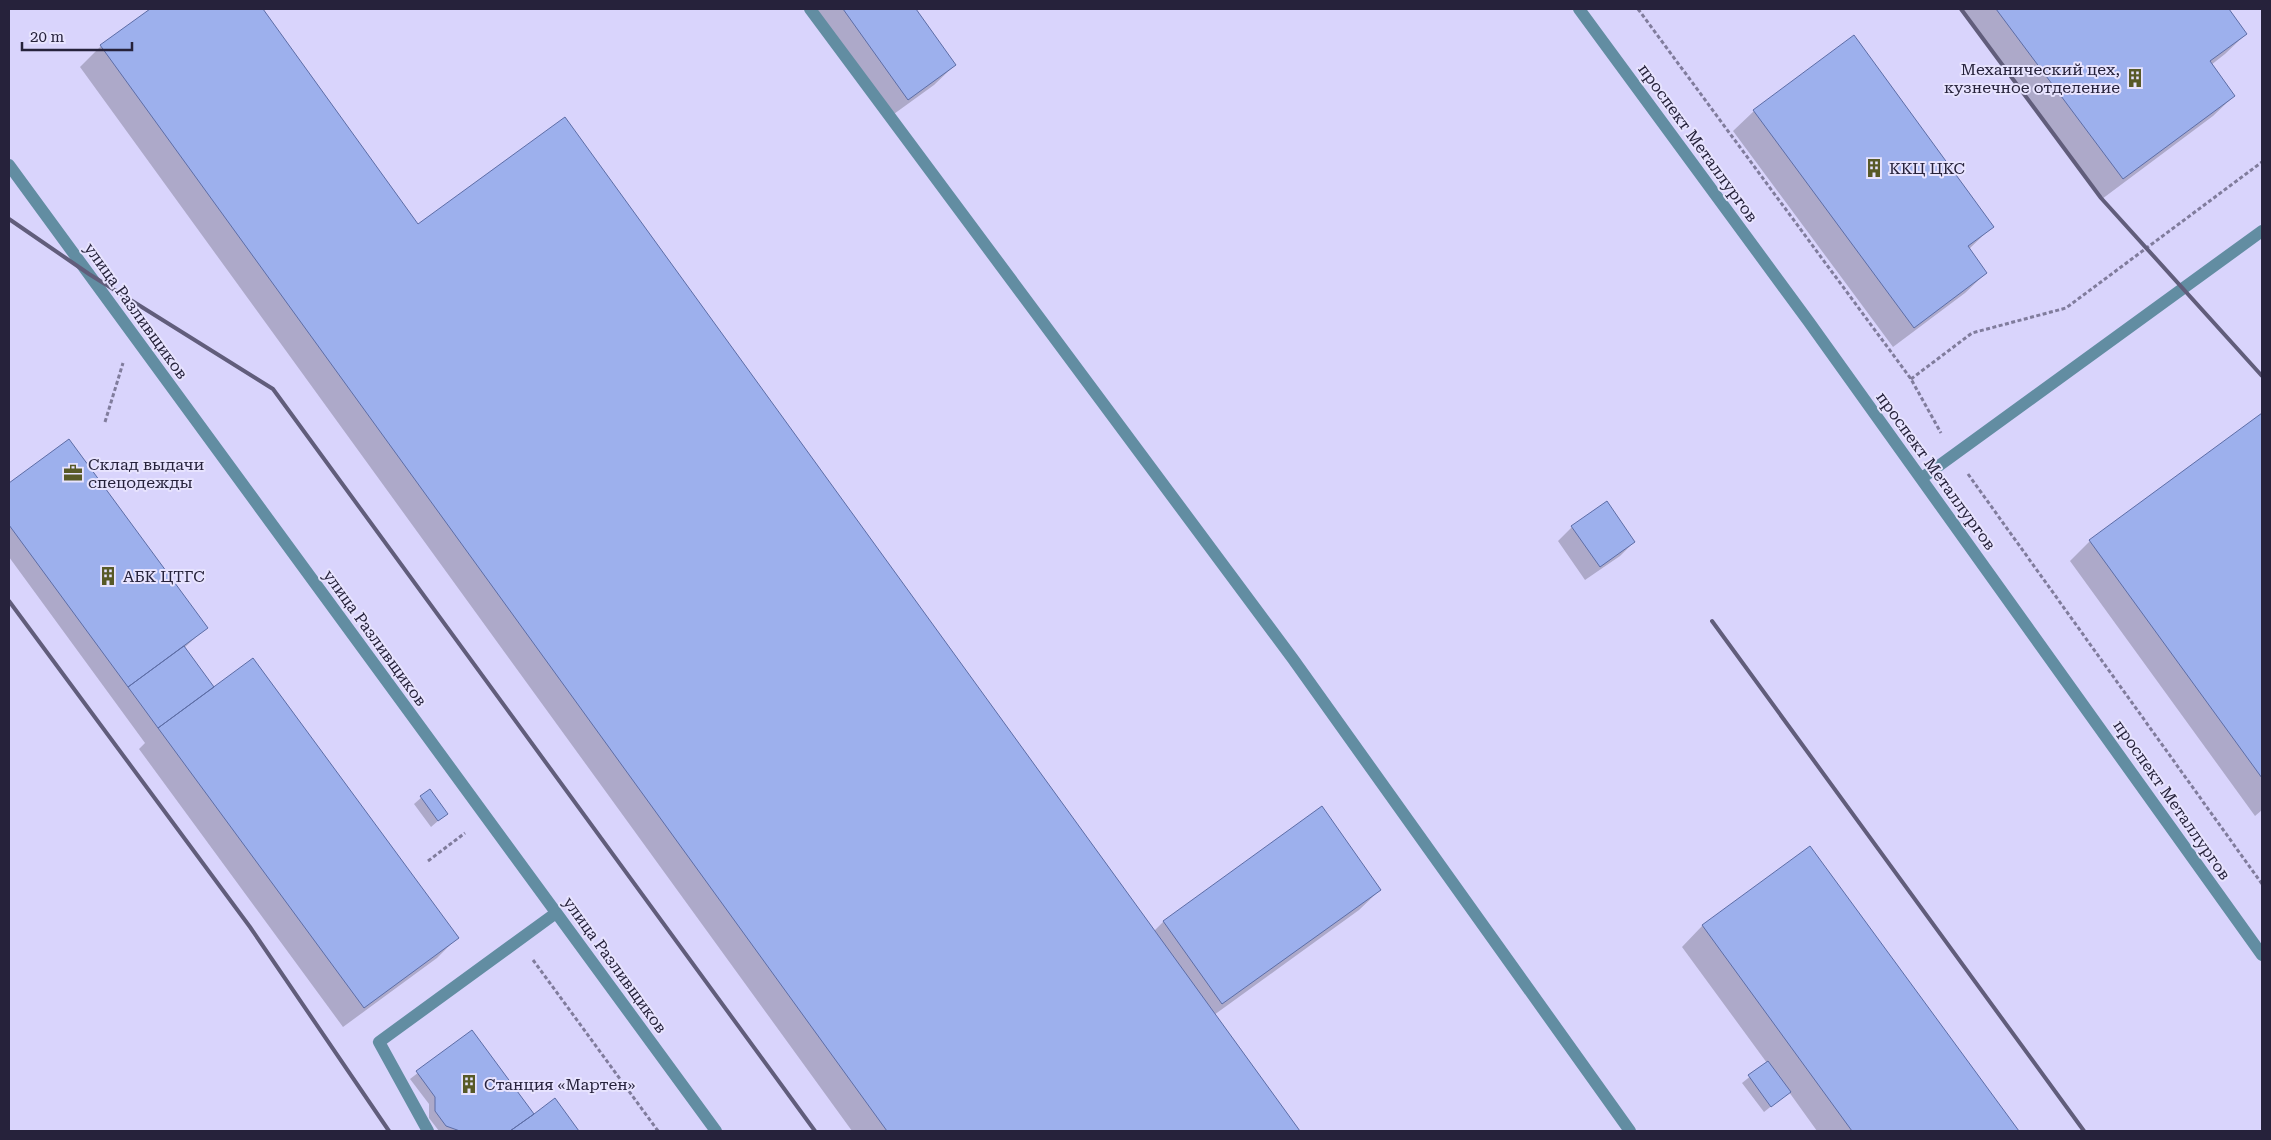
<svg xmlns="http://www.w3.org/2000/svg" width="2271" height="1140" viewBox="0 0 2271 1140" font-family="'Roboto Serif',serif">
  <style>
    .shadow { fill: #0003 }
    .building { fill: #9db0ed; stroke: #5d6da6 }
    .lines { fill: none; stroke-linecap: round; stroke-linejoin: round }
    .path { stroke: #807c9c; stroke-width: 3; stroke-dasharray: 4 2.5; stroke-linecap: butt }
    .minor { stroke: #628da2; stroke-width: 12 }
    .rail { stroke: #615d7b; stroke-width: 4 }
    .labels { text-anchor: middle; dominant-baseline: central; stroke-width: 4; stroke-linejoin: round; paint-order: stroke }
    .poi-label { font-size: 16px; fill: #26223b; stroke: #e7e3fe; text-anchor: start }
    .street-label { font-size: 16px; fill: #26223b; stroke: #e7e3fe }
  </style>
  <rect width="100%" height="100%" fill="#d9d4fc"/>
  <path class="shadow" d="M152 9H261L418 226 1153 932 1163 922 1321 808 1380 890 1359 910 1214 1015 1298 1131H852L80 67 101 46Z
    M808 9H915L955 65 934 85 887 119Z
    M1961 9H2227L2246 34 2225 54 2211 65 2234 96 2213 116 2102 199Z
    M1754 111 1993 226 1969 249 1986 273 1965 293 1893 347 1733 131Z
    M2262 415V810L2255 816 2070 561 2090 541Z
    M68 440 206 628 184 648 212 686 457 938 437 958 343 1027 139 749 145 743 9 557V484Z
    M1607 503 1634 542 1620 556 1585 580 1558 541 1572 527Z
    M430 790 446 814 431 827 414 804Z
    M1810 848 2018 1131H1817L1789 1092 1764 1112 1742 1083 1767 1063 1682 947 1702 926Z
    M472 1031 528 1120 554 1100 578 1131H439L429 1118V1104L410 1079Z"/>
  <path class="building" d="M150 9H263L418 224 565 117 1300 1131H887L100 45Z
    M843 9H916L956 65 908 100Z
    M1996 9H2229L2247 34 2210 61 2235 96 2123 179Z
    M1854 35 1994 227 1968 246 1987 273 1914 328 1753 110Z
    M2262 413V778L2089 540Z
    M69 439 208 628 128 687 9 525V483Z
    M1607 501 1635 542 1600 567 1571 526Z
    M184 646 214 687 158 728 128 687Z
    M253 658 459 938 364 1008 158 728Z
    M430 789 448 814 438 821 420 796Z
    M1322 806 1381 890 1222 1004 1163 921Z
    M1810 846 2019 1131H1852L1702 925Z
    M472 1030 534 1114 510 1131H460L446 1126 435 1111V1097L416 1071Z
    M1768 1061 1791 1092 1771 1107 1748 1075Z
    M555 1098 579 1131H510L534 1114Z"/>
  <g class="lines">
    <path class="path" d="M1638 9 1911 379 1941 433
      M1911 379 1972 333 2066 308 2262 162
      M105 422 123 363
      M1968 474 2262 884
      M428 861 465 833
      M533 960 658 1131"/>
    <path class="minor" d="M810 9 1293 659 1630 1131
      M1579 9 1809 322 2262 955
      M9 165 716 1131
      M1922 478 2262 231
      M428 1131 379 1042 556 913"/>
    <path class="rail" d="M1961 9 2101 198 2262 376
      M9 219 89 274 273 389 815 1131
      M9 601 250 927 389 1131
      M1712 621 2084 1131"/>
  </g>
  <defs>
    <g id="building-bare" transform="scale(1.5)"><path d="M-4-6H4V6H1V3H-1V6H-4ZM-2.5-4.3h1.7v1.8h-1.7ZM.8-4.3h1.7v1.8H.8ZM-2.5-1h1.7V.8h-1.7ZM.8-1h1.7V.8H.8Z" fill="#585a27" stroke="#e7e3fe" stroke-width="2.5" paint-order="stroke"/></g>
    <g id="office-bare" transform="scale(1.5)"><path d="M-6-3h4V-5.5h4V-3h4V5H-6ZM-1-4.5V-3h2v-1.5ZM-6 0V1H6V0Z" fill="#585a27" stroke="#e7e3fe" stroke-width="2.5" paint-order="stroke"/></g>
  </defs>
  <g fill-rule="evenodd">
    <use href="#building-bare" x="2135" y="78"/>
    <use href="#building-bare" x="1874" y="168"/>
    <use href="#office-bare" x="73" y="473"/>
    <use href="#building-bare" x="108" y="576"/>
    <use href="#building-bare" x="469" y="1084"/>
  </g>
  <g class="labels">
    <g class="poi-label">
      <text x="2120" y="69" text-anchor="end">Механический цех,<tspan x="2120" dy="18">кузнечное отделение</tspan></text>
      <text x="1889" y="168">ККЦ ЦКС</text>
      <text x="88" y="464">Склад выдачи<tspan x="88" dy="18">спецодежды</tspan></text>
      <text x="123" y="576">АБК ЦТГС</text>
      <text x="484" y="1084">Станция «Мартен»</text>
    </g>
    <g class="street-label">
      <text transform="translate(1698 143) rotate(54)">проспект Металлургов</text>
      <text transform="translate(136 311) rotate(54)">улица Разливщиков</text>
      <text transform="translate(1936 471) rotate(54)">проспект Металлургов</text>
      <text transform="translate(375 638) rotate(54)">улица Разливщиков</text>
      <text transform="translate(2172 800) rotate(55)">проспект Металлургов</text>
      <text transform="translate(615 965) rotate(54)">улица Разливщиков</text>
    </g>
  </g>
  <rect width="2271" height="1140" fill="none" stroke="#26223b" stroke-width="20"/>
  <path d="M22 42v8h110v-8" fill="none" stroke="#26223b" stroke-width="2.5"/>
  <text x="30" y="42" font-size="15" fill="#26223b" stroke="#e7e3fe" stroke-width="4" paint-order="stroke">20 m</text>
</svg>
